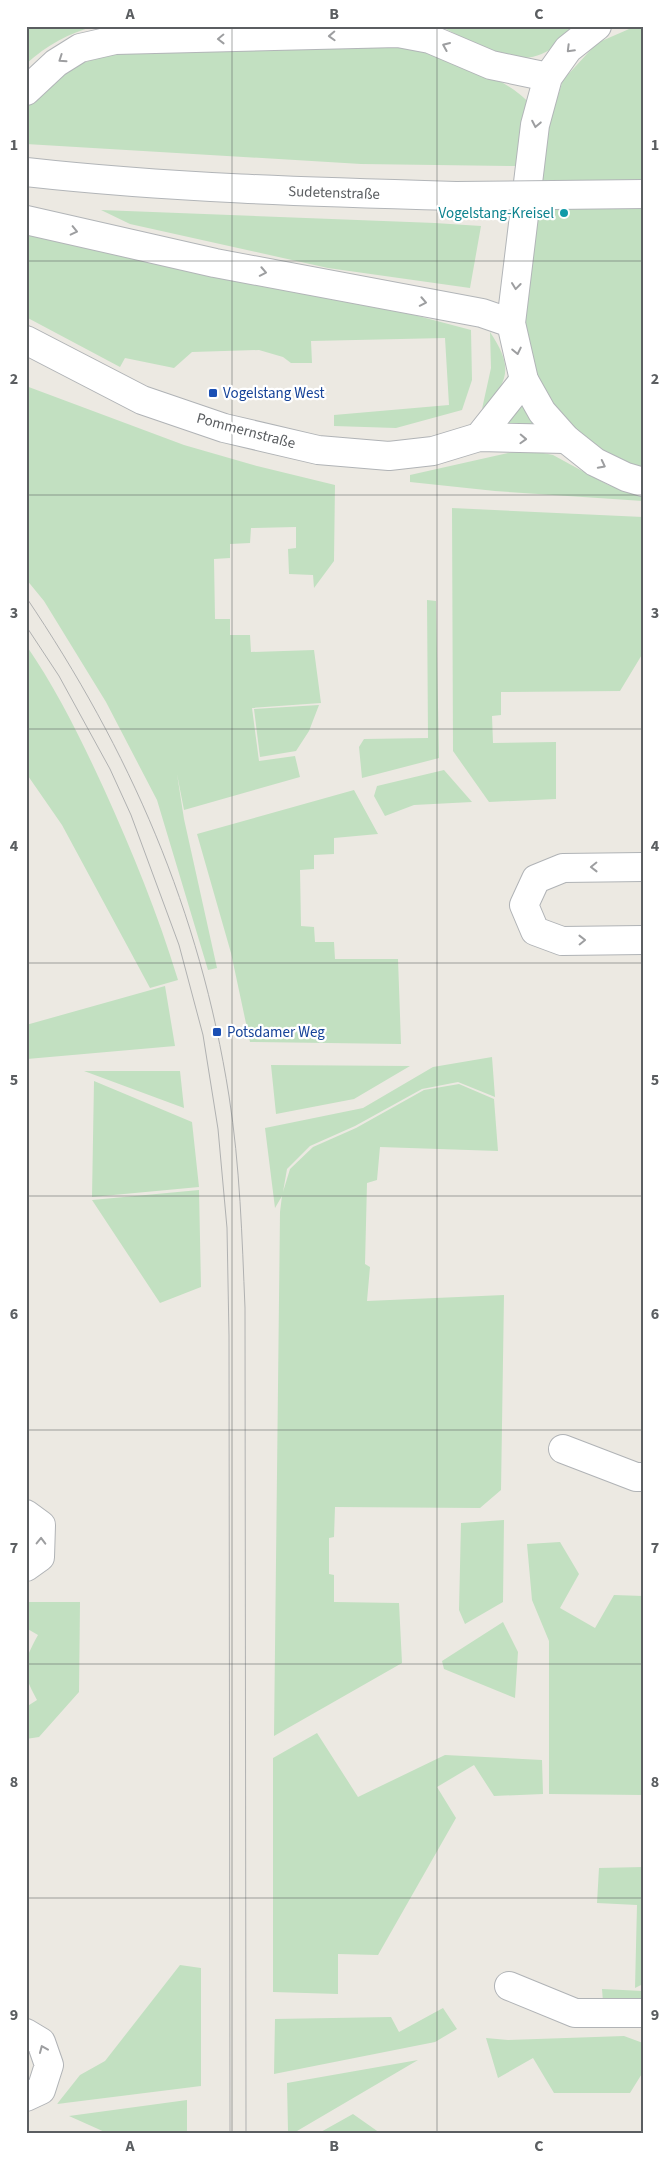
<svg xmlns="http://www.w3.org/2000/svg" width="669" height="2159" viewBox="0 0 669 2159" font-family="'Source Sans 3',sans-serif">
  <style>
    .green { fill: #c2e0c1 }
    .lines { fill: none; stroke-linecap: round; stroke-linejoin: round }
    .street-casing { stroke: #b0b3b6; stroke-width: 30 }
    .secondary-casing { stroke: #b2b5b8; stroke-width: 30 }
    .street { stroke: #fff; stroke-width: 28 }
    .secondary { stroke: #fff; stroke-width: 28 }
    .tram { stroke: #b0b1b1; stroke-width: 1 }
    .secondary-bridge-casing { stroke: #b2b5b8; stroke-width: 30; stroke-linecap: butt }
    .secondary-bridge { stroke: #fff; stroke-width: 28 }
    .oneway { stroke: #9d9ea0 }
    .grid { fill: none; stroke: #5b5e61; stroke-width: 1; stroke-opacity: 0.55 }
    .culture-dot { fill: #0f9aa8; stroke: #fff; stroke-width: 2 }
    .transit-dot { fill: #1a4fb4; stroke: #fff; stroke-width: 2 }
    .labels { text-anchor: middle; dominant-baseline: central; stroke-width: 4.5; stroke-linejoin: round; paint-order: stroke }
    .street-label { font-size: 15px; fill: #5b5e61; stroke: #fff }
    .culture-label { font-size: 15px; fill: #0d838f; stroke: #fff; text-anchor: end }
    .transit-label { font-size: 15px; fill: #164399; stroke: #fff; text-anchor: start }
    .neatline { fill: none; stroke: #5b5e61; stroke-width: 2 }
    .grid-label { font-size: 16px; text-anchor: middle; font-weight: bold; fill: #5b5e61 }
  </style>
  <rect width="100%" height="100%" fill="#ece9e2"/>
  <path class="green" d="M26 26H96C69 33 47 45 26 64Z
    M440 26H577C569 33 562 41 554 47 515 75 476 43 440 26Z
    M636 26H643V469L633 467 593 445 557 412 535 373 525 331 524 292 549 124 563 80 597 43Z
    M396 47C409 49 423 50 435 54 459 59 513 84 528 102L516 166 361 164 26 144V107L66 69 111 53Z
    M101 210 435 223 481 226 470 288 328 268 130 224Z
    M26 229 350 298 471 330 472 380 462 410 396 428 334 426V415L449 405 445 338 311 341 312 363H291L283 357 259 350 192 352 174 368 125 358 120 367 26 317Z
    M490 332C512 365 511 381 482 409L491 368Z
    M26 386 184 445 257 466 335 485 334 561 314 588 313 575 289 574 288 549 296 548V527L251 528 250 543 230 544V558L214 559 215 619H230V635H250L251 652 314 650 321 703 252 708 259 761 295 756 300 777 184 810 177 774 184 819 217 968 208 970 157 800 106 702 44 601 26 579Z
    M523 403 541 429 502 428Z
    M533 451 553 455 608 485 643 495V501L495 491 410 482V475L508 453Z
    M452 508 643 517V653L620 691 501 692V715L492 716 493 743 556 742V799L489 802 453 751Z
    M427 600 436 601 439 758 362 778 359 747 364 739 428 738Z
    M26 645C57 690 81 739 104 789 132 851 158 914 178 980L150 988 62 825 26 773Z
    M319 705 309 731 296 751 260 757 254 709Z
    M444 770 472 802 414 805 385 816 374 796 377 786Z
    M354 790 378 834 334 838V854L314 855V869L300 870 301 926 314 927 315 942H334L335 959H398L401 1044 250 1042 231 953 197 834Z
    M165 986 175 1046 27 1059 26 1025Z
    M492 1057 495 1097 458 1082 422 1089 355 1126 310 1146 287 1169 283 1192 290 1169 313 1147 356 1128 424 1090 459 1084 494 1099 498 1151 380 1147 377 1180 367 1183 365 1264 370 1267 367 1301 504 1295 501 1490 480 1508 335 1507 334 1537 329 1538V1574L334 1575V1602L399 1603 402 1663 274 1736 280 1212 282 1196 275 1208 265 1128 363 1108 433 1067Z
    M271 1065 410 1066 354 1099 276 1114Z
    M84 1071H180L184 1108Z
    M94 1081 192 1122 199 1187 92 1197Z
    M199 1190 201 1287 160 1303 92 1200Z
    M504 1520 503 1602 465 1624 459 1610 461 1523Z
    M560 1542 579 1574 560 1608 595 1628 614 1595 643 1596V1795L549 1794V1641L532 1600 527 1544Z
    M26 1602H80L79 1692 39 1737 26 1739V1707L37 1700C21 1671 22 1664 38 1635L26 1628Z
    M503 1622 518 1652 515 1698 444 1669 442 1661Z
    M317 1733 358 1797 445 1755 542 1760 543 1794 494 1796 474 1765 437 1787 456 1818 378 1955 338 1954V1994L273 1992V1758Z
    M643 1867V1984L635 1988 637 1905 597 1903 599 1868Z
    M180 1965 201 1968V2086L57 2104 80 2075 105 2061Z
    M602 1989 643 1991V2001L603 2002Z
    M443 2008 457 2029 435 2042 274 2074 275 2019 391 2017 399 2032Z
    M624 2036 643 2043V2072L630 2093H554L533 2058 498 2078 486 2038 508 2040Z
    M418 2060 297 2131H288L287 2083Z
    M187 2100V2133H107L69 2116Z
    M353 2114 380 2133H319Z"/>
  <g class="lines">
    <g class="street-casing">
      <path id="street" d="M26 340 142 400 224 428 318 450 389 456 433 451 479 437 566 439
        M479 437 524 380
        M643 867 563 868 536 879 524 905 535 931 562 941 643 940
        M563 1449 636 1477H643
        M26 1514 41 1525 40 1557 26 1567
        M509 1986 575 2013H643
        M26 2033 41 2042 49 2065 41 2090 26 2097"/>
    </g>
    <g class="secondary-casing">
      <path id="secondary" d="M597 26 568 49 548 77 535 125 511 323 524 380 542 412 566 439 595 462 626 477 643 482
        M26 91 56 63 80 48 115 40 398 33 430 39 491 65 548 77
        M26 172C169 188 312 192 456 196
        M26 220 215 263 482 313 511 323"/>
    </g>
    <use href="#street" class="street"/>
    <use href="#secondary" class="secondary"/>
    <path class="tram" d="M26 597C130 751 200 911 229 1096 240 1166 242 1237 245 1308L246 2133
      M26 626 59 676 110 769 131 815 179 945 203 1035 218 1129 227 1228 229 1336 230 2133"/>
    <g class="secondary-bridge-casing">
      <path id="secondary-bridge" d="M456 196 643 194"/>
    </g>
    <use href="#secondary-bridge" class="secondary-bridge"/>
  </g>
  <defs><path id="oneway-chevron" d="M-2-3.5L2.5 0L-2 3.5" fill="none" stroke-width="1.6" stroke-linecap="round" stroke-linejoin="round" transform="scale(1.25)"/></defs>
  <g class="oneway">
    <use href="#oneway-chevron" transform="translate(332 36) rotate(178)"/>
    <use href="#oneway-chevron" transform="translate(221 39) rotate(179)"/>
    <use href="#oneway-chevron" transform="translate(446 46) rotate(-157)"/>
    <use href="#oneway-chevron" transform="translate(570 49) rotate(135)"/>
    <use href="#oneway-chevron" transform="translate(62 59) rotate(146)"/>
    <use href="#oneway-chevron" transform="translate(536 124) rotate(101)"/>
    <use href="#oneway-chevron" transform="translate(74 231) rotate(13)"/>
    <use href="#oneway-chevron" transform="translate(263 272) rotate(11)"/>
    <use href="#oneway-chevron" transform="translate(516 286) rotate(97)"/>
    <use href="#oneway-chevron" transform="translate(423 302) rotate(11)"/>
    <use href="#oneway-chevron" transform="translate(517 351) rotate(78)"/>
    <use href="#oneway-chevron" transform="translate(523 439) rotate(2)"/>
    <use href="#oneway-chevron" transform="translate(602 465) rotate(27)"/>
    <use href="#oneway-chevron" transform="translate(594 867) rotate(179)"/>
    <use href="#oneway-chevron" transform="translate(582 940) rotate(-1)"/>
    <use href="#oneway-chevron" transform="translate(41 1541) rotate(-89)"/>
    <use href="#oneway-chevron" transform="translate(43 2049) rotate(-113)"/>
  </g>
  <path class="grid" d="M232 26V2133M437 26V2133M26 261H643M26 495H643M26 729H643M26 963H643M26 1196H643M26 1430H643M26 1664H643M26 1898H643"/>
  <circle class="culture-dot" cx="564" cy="213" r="5"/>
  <g class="transit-dot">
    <rect x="208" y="388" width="10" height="10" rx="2.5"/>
    <rect x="212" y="1027" width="10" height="10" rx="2.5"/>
  </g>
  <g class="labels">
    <g class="street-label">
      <text transform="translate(334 193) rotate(2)">Sudetenstraße</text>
      <text transform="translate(246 431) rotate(15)">Pommernstraße</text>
    </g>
    <g class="culture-label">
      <text x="554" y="213">Vogelstang-Kreisel</text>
    </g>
    <g class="transit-label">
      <text x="223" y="393">Vogelstang West</text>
      <text x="227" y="1032">Potsdamer Weg</text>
    </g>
  </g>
  <rect width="669" height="2159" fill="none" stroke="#ffffff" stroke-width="55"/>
  <rect x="28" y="28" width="614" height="2104" class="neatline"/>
  <g class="grid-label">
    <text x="130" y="19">A</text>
    <text x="334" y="19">B</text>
    <text x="539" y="19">C</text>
    <text x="14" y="150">1</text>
    <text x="655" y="150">1</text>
    <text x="14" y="384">2</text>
    <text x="655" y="384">2</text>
    <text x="14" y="618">3</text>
    <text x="655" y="618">3</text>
    <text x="14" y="851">4</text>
    <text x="655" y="851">4</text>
    <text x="14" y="1085">5</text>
    <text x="655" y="1085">5</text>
    <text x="14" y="1319">6</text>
    <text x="655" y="1319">6</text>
    <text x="14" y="1553">7</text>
    <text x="655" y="1553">7</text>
    <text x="14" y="1787">8</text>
    <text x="655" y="1787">8</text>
    <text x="14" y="2020">9</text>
    <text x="655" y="2020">9</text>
    <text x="130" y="2151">A</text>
    <text x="334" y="2151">B</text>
    <text x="539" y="2151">C</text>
  </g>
</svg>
